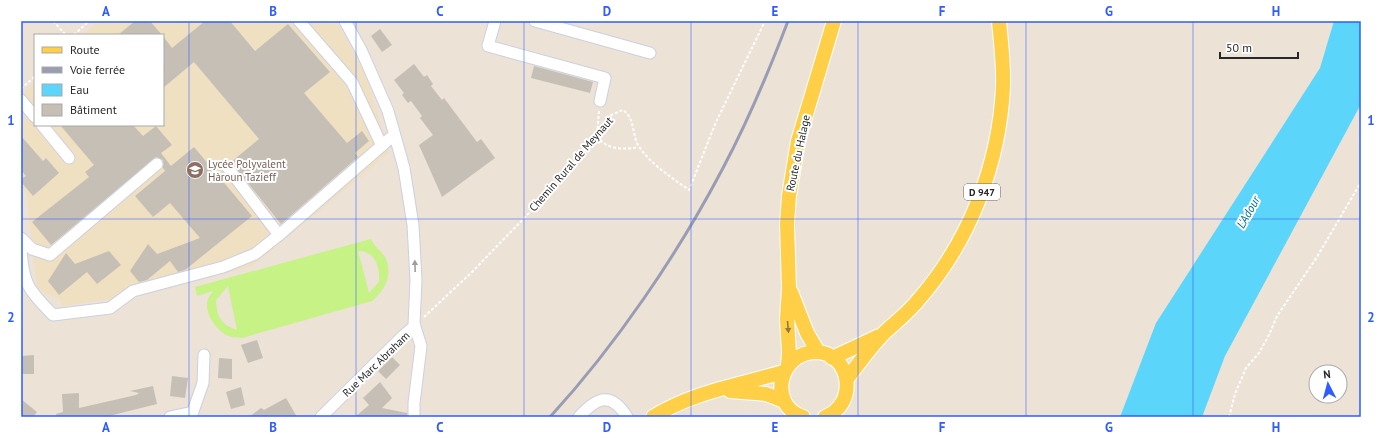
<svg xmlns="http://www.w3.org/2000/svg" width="1382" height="438" viewBox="0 0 1382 438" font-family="'PT Sans',sans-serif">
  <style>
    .education { fill: #f0e0c2 }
    .pitch { fill: #c7f285; fill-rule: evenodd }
    .water { fill: #5cd5fb }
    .building { fill: #c6bfb6 }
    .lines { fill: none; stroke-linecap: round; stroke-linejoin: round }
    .minor-casing { stroke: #cbd0e2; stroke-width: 13 }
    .major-casing { stroke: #fff; stroke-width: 16 }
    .path { stroke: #fff; stroke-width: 2; stroke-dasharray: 3 2; stroke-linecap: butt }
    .minor { stroke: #fff; stroke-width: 11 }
    .major { stroke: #ffcf47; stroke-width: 14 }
    .rail { stroke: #999db4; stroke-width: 3 }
    .oneway { fill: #9e9e9e }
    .oneway2 { fill: #937b37 }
    .grid { fill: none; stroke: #2f5cff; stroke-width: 1; stroke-opacity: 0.55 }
    .labels { text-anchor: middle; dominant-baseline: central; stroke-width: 4; stroke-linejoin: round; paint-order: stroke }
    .shield { fill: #fff; stroke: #686868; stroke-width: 1 }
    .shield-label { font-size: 10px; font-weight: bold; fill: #272727 }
    .street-label { font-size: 11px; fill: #272727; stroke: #fff }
    .education-label { font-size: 11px; fill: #785e54; stroke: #fff; text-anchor: start }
    .water-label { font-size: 12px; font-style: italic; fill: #006ea1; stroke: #fff }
    .neatline { fill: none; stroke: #2f5cff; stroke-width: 1.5 }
    .grid-label { font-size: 13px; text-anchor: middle; font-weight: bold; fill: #2f5cff }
  </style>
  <rect width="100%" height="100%" fill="#ece2d6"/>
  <path class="education" d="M98 21H336L365 72 389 153 253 266 148 294 61 306 60 299 44 293 37 287 26 194 21 187V95L35 81V125H163V35H83Z"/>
  <path class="pitch" d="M371 239C374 247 383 252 386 259 393 276 384 291 372 301L242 338C238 337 232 338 229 336 217 332 203 312 208 299 209 296 212 293 213 291L197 296 195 287ZM358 251C376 251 380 268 379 282L369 293ZM228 286 237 330C220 324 217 317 216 300Z"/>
  <path class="water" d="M1334 21H1361V104L1225 356 1202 417H1120L1156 323 1320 68Z"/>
  <path class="building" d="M135 21H150L162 35H118Z
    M205 21H230L255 51 288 24 330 72 304 93 347 143 362 131 369 141 355 153 358 157 281 224 231 162 259 139 194 62 163 88V36L172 48Z
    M380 29 392 45 382 52 371 36Z
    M414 64 424 77 427 75 433 84 431 86 442 100 444 98 477 142 481 139 495 158 442 197 419 145 433 135 420 118 422 116 411 101 408 103 402 95 404 93 394 80Z
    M534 66 593 82 590 93 531 78Z
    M60 125H133L143 136 156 126 172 145 161 153 171 166 194 147 252 216 185 270 178 272 170 261 147 280 139 282 130 271 148 244 157 254 200 238 170 203 153 217 135 196 165 171 163 168V160L156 157 51 245 32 222 89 177 85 172 94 165Z
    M21 136 43 161 46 158 59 173 33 196 21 182V179L26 176 21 170Z
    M109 251 121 265 97 284 87 272 59 295 48 281 66 253 75 264Z
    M257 340 263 358 248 363 241 345Z
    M34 355V374H21V356Z
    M392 357 400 365 386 379 378 371Z
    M219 358 232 359V379L218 378Z
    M172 376 188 378 185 398 170 396Z
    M380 382 392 398 382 408 407 413 408 417H355L369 405 363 398Z
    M153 386 157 404 105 417H57L56 414 63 412 62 394 79 393V408L136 395 139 393 130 391Z
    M241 387 245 405 231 409 226 392Z
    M286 398 297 417H249L261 408 264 410Z
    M21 399 37 412 33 417H21Z"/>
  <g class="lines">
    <g class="minor-casing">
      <path id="minor" d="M299 21 352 82 382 146
        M345 21 362 52 388 111 404 168 413 225 416 280 414 324 421 346 414 403V414
        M495 21 488 46 605 78 600 101
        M535 21 650 53
        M21 100 35 117
        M42 125 69 158
        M228 168 279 235 394 135
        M21 238 32 249 50 255 157 164
        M21 249C23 285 29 290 53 315L110 308 133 291 223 267 255 254 279 235
        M170 417 193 412
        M191 417 203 383 204 355
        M321 417 404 335 415 326
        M579 417C597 397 611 391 627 417"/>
    </g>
    <g class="major-casing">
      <path id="major" d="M791 292 807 333 818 352
        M832 358 879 336
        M788 365 789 352 787 319 789 288 787 224 789 196 798 141 834 21
        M847 379C859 363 871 346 885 332 897 321 910 311 920 298 970 240 999 164 1003 88 1004 66 1001 43 999 21
        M730 391 766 394 784 401
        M653 417C692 392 740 385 783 372
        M803 417C767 405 779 352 816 352 852 353 858 405 825 417"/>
    </g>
    <path class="path" d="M53 21 66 35
      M74 35 89 21
      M21 89 35 76
      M599 111 597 135C604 150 625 150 638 147
      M424 317 472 272 531 211 582 154 611 115 623 110C636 119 631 136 640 148 653 166 671 177 689 190L716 122 765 21
      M1229 417 1235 394 1246 368 1259 353 1269 335 1277 316 1317 257 1361 182"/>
    <use href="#minor" class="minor"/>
    <use href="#major" class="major"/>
    <path class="rail" d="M550 417C616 345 678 254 723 168 748 121 769 71 788 21"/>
  </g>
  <defs><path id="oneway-solid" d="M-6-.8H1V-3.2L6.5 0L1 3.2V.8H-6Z"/></defs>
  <use class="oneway" href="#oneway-solid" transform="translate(415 266) rotate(-92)"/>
  <use class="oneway2" href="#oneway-solid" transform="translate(788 327) rotate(85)"/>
  <path class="grid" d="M189 21V417M356 21V417M524 21V417M691 21V417M858 21V417M1026 21V417M1193 21V417M21 219H1361"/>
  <defs>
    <g id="school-disc" transform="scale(0.9)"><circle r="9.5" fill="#8d6e63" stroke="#fff"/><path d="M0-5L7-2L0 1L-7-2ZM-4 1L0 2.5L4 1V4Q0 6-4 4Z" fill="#fff"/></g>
  </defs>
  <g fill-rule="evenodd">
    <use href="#school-disc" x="195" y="170"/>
  </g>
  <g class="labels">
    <rect class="shield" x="964" y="184" width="36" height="16" rx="3"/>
    <g class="shield-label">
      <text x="982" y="192">D 947</text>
    </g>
    <g class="street-label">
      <text transform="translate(798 153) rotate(-78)">Route du Halage</text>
      <text transform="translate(571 164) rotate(-49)">Chemin Rural de Meynaut</text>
      <text transform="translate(376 364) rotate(-44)">Rue Marc Abraham</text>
    </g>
    <g class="education-label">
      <text x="208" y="164">Lycée Polyvalent<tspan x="208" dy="13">Hàroun Tazieff</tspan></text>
    </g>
    <g class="water-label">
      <text transform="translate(1248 212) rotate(-61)">L'Adour</text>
    </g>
  </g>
  <rect width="1382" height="438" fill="none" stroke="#ffffff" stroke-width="44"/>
  <rect x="34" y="34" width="130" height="92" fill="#ffffff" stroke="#a9a9a9"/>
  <rect x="42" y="47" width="20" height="6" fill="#ffcf47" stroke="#a9a9a9"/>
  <text x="70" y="54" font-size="12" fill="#272727">Route</text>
  <rect x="42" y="67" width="20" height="6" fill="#999db4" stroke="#a9a9a9"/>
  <text x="70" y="74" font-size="12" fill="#272727">Voie ferrée</text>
  <rect x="42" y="84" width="20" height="12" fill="#5cd5fb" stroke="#a9a9a9"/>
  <text x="70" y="94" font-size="12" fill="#272727">Eau</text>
  <rect x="42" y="104" width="20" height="12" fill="#c6bfb6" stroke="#a9a9a9"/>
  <text x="70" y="114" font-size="12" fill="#272727">Bâtiment</text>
  <g transform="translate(1328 384) rotate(354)"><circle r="19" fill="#ffffff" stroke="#a9a9a9"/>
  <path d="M0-3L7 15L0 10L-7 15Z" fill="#2f5cff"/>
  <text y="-6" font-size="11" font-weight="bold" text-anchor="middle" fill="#272727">N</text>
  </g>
  <path d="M1220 52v6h78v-6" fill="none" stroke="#272727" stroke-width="2"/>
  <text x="1226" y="52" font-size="12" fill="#272727" stroke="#ffffff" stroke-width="3" paint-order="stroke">50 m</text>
  <rect x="22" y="22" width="1338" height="394" class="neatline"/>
  <g class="grid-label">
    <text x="106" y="16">A</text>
    <text x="273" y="16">B</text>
    <text x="440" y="16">C</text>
    <text x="607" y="16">D</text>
    <text x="775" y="16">E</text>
    <text x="942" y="16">F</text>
    <text x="1109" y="16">G</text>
    <text x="1276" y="16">H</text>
    <text x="11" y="125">1</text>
    <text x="1371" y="125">1</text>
    <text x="11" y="322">2</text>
    <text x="1371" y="322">2</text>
    <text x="106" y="432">A</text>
    <text x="273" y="432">B</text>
    <text x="440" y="432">C</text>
    <text x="607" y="432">D</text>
    <text x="775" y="432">E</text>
    <text x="942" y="432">F</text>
    <text x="1109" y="432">G</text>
    <text x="1276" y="432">H</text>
  </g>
</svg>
